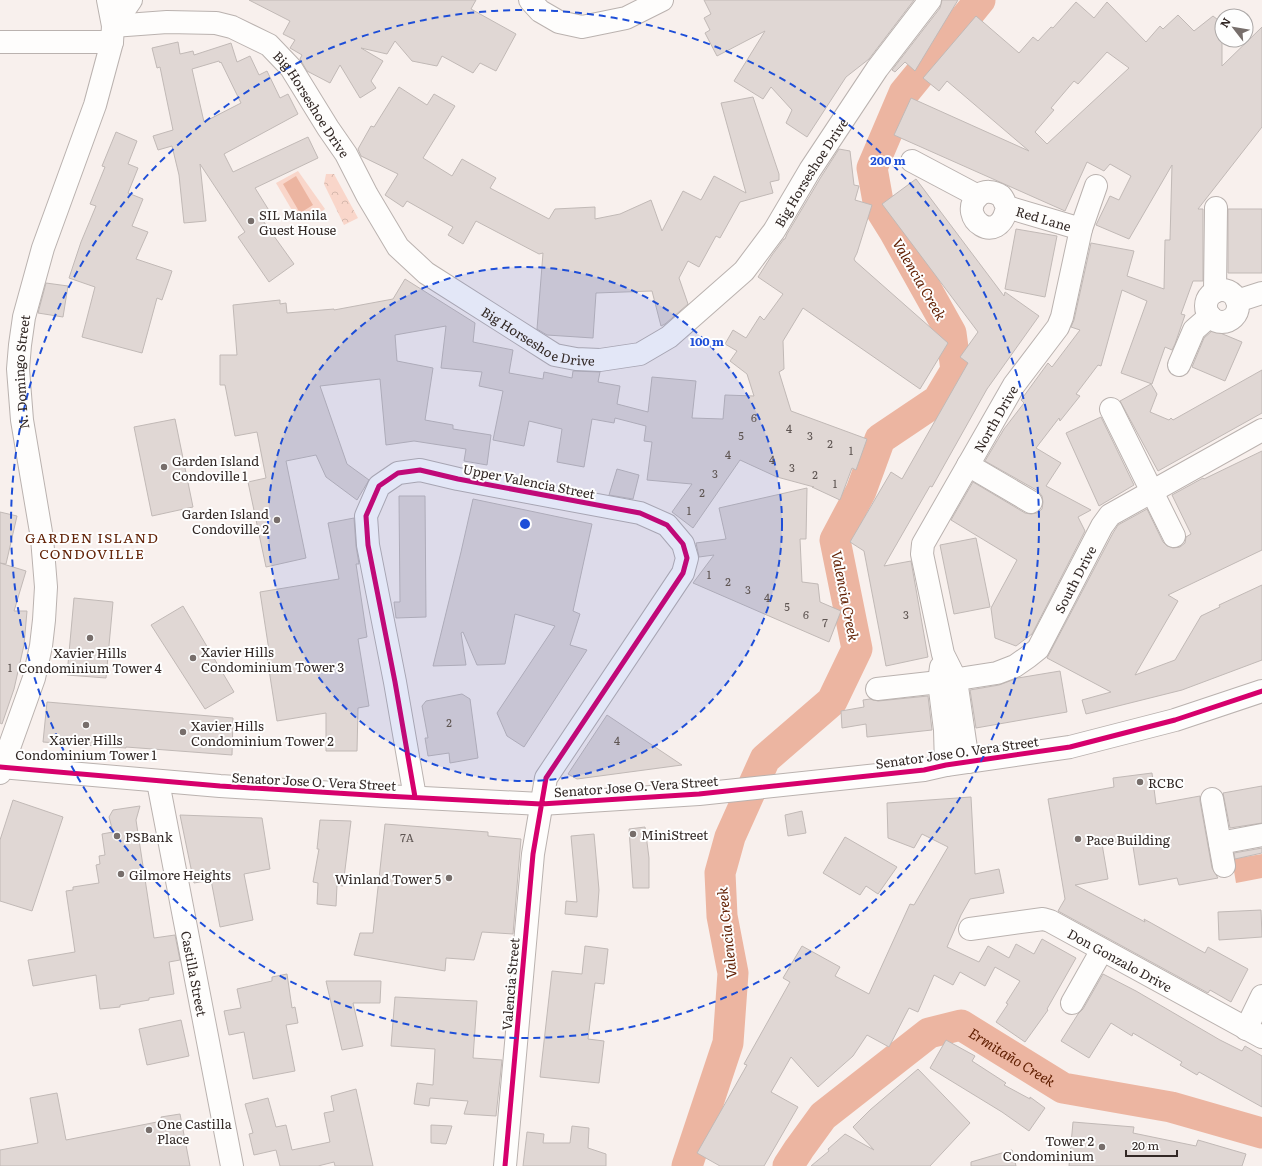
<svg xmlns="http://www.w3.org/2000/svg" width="1262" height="1166" viewBox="0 0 1262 1166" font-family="Literata,serif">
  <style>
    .forest { fill: url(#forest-crowns) }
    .garden { fill: #f9d6ca }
    .water { fill: #ecb5a1 }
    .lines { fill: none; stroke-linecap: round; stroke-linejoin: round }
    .river { stroke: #ecb5a1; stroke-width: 31 }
    .building { fill: #e0d7d4; stroke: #c1b9b6; fill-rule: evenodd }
    .minor-casing { stroke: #bab2af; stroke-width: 24 }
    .major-casing { stroke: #bab2af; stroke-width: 24 }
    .minor { stroke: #fefdfc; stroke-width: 22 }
    .major { stroke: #fefdfc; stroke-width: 22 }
    .cycleway-casing { stroke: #fefefe; stroke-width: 8 }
    .cycleway { stroke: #d6006c; stroke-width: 5 }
    .ring { fill: none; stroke: #1d4ed8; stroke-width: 2; stroke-dasharray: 7 5 }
    .poi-dot { fill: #776e6b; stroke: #fefefe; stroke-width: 1.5 }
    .labels { text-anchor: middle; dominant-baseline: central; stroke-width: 4; stroke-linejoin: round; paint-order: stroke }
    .number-label { font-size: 11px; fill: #5e5552 }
    .street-label { font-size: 13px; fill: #322825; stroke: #fefefe }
    .poi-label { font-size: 13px; fill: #322825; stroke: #fefefe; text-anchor: start }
    .water-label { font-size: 14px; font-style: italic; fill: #622003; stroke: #fefefe }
    .neighbourhood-label { font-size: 14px; letter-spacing: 1px; fill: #622206; stroke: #fefefe }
    .centre { fill: #1d4ed8; stroke: #fefefe; stroke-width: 2 }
    .ring-label { font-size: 12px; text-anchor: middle; font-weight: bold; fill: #1d4ed8; stroke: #fefefe; stroke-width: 4; stroke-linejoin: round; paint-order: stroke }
  </style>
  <defs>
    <pattern id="forest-crowns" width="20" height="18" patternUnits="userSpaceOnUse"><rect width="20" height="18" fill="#f9d6ca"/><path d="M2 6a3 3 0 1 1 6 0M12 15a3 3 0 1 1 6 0" fill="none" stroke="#d6b8ad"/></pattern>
  </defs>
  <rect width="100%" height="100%" fill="#f8f0ed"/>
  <path class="forest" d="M326 174H334L358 218 344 225 324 184Z"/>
  <path class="garden" d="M298 171 325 209 308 221 296 217 276 183Z"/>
  <path class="water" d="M296 176 313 205 300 213 283 184Z
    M1262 854V878L1236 883 1232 859Z"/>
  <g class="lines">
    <g class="river">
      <path d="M687 1166 728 1043 733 973 722 916 720 873 730 837 765 759 832 701 857 649 835 540 861 491 880 439 938 400 956 370 951 333 894 231 879 207 872 168 904 93 980 0"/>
      <path id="s1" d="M788 1166 799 1149 823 1116 929 1033 961 1025 1063 1088 1171 1107 1262 1133"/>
    </g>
  </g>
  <path class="building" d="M249 0H476L471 9 516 34 496 71 480 63 473 73 442 56 437 66 412 61 395 41 387 54 361 48 383 61 371 81 376 88 360 98 340 65 330 83 307 71 300 59 302 55 290 48 295 40 283 34 290 21Z
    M704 0H914L869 59 846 77 807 137 786 123 792 110 771 87 763 99 734 81 765 31 717 56 705 33 710 30 704 18 711 14Z
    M942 0H958L915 71 905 62 895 72 892 70 940 8Z
    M1076 2 1094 18 1107 2 1146 42 1160 26 1163 29 1178 15 1194 31 1213 16 1222 23V66L1262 27V127L1198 209H1203V281H1193L1181 314 1185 315 1175 344 1172 350 1165 347 1152 384 1121 373 1147 301 1122 290 1101 366 1098 365 1076 394 1080 396 1060 421 1059 418 1036 448 1061 463 1046 486 1091 510 1078 517 1085 531 1032 634 1016 646 995 638 991 608 1017 560 951 520 973 482 1025 513 1031 514 1037 513 1042 509 1043 502 1042 496 1038 491 985 461 1004 429 1024 403 1021 400 1048 363 1052 367 1080 330 1071 327 1074 320 1091 243 1134 251 1127 276 1164 289 1165 240H1170L1172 165 1129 239 1096 225 1110 196 1119 200 1131 176 1110 164 1104 171 1087 162 1065 211 894 135 911 98 1029 151 947 81 939 91 923 78 976 16 1019 53 1033 37 1038 41 1051 27 1053 28ZM1107 52 1129 68 1047 144 1035 132 1054 110 1051 108 1074 81 1078 84Z
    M178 42 180 54 193 51 194 55 231 43 237 62 250 56 259 75 267 71 280 98 288 94 298 114 224 154 233 172 308 137 318 158 255 188 270 212 261 218 294 264 269 282 238 237 245 232 200 164 206 221 184 223 179 175 172 146 158 150 153 136 173 130 160 67 157 68 152 48ZM219 61 220 63 221 62 241 103 204 122 192 69Z
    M399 87 427 105 434 94 455 106 423 158 452 176 462 159 496 178 490 188 549 219 555 209 595 207V219L620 214 651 200 662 231 683 191 701 200 714 176 746 193 721 103 753 97 779 174V180L770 182 773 193 740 202 720 238 716 236 699 267 688 261 679 278 688 304 665 324 661 326 652 291 596 293 593 338 547 335 537 329 543 253 539 254 476 221 463 244 448 235 453 227 407 201 403 207 385 195 398 174 361 156 358 149 371 126 374 127Z
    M116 132 137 141 128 164 138 168 128 193 143 199 132 226 148 232 136 259 172 271 162 300 157 298 142 353 82 337 95 287 69 278 81 242 96 206 90 204 105 167 102 166Z
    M839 149 850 151 854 185 859 186 855 200 872 205 857 253 854 259 855 261 948 343 920 389 803 308 783 341 784 369 779 372 791 411 867 439 856 470 852 468 840 500 812 487H814L777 477 740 460 693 528 672 512 692 484 647 480 652 442 644 441 646 426 615 418 614 423 592 419 584 467 557 462 562 429 529 421 524 446 493 440 503 391 479 386 482 372 441 368 446 326 395 335 397 361 433 368 425 420 453 425V429L491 435 487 465 464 461 466 449 414 441 386 445 380 379 320 386 347 464 369 480 357 500 326 477 316 455 286 461 306 558 266 567 248 482 266 478 257 432 235 436 225 385H220V355H237L233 305 280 300V304L286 303 287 313 334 309V310L393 299 405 279 475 323 473 342 513 350 509 373 543 379 544 372 572 378 573 371 600 372 598 382 620 386 617 404 648 412 652 377 696 381 692 418 723 419 725 395 754 396 747 374 730 361 737 351 725 344 733 330 746 338 760 316 764 320 783 294 758 277 772 255 784 239H785L787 234 821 177Z
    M916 179 1004 296 1005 292 1039 316 987 389 932 487 930 486 884 566 911 561 928 657 886 666 864 551 850 542 891 472 902 479 968 363 960 357 978 332 882 204Z
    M1228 209H1262V273H1228Z
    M1016 229 1057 236 1045 297 1005 289Z
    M46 283 68 286 63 317 38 313Z
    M1213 330 1242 342 1225 381 1192 367 1204 338Z
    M1262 370V413L1158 471 1120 401 1151 384 1157 394 1150 412 1169 420 1171 418 1173 420Z
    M1101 417 1134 485 1099 506 1066 433Z
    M175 419 193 507 152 516 134 427Z
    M1262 451V550L1168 595 1178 601 1135 675 1175 660 1201 616 1220 607 1219 605 1262 585V660L1182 690 1086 714 1082 700 1111 692 1047 658 1113 533 1118 525 1147 509 1163 542 1167 546 1173 548 1180 547 1185 543 1186 537 1191 534 1172 495 1203 478 1204 479Z
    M617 469 639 475 633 499 609 495Z
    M807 488 806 539H800L802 582 818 584 820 602 841 611 829 642 693 583 714 555 699 557 696 543 726 539 719 508Z
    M399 496H425L426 617 396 618 394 602H400Z
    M473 499 592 524 573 611 580 614 570 645 587 650 524 747 507 736 497 713 555 626 515 614 505 664 477 665 463 632 461 633 466 665 433 666 461 552Z
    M0 512 17 516 6 564 0 563Z
    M354 518 356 546 359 564H356L367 637 358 639 369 706 358 708 357 751H326V713L277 721 267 657H270L260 592 339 579 328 523Z
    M976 538 990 607 954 614 940 545Z
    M0 563 26 571 14 611H27L24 645 14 689 2 724 0 723Z
    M74 598 113 602 106 678 67 675Z
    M183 606 234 692 205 709 151 625Z
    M1060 671 1067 712 976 728 970 690 999 685 1018 678Z
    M462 694 470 699 478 758 450 763 449 753 428 756 425 738H428L422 706 426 701Z
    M928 696 932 730 867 737 866 724 842 728 841 711 864 707 863 700 870 699 878 701Z
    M47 702 233 718 232 755 126 747V748L43 742Z
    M607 715 682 765 577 779 568 774Z
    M1152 773 1156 804 1200 796V801L1212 868 1218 878 1179 885 1177 878 1139 885 1132 840 1102 844 1108 879 1075 885 1145 922 1144 919 1205 953 1208 947 1248 969 1231 1002 1210 990 1208 993 1058 911 1065 899 1048 799 1114 787 1113 778Z
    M1262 786V823L1230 828 1223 793Z
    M971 797 975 874 999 869 1004 893 970 899 961 915 947 947 979 962 988 946 1009 958 1016 944 1034 954 1042 939 1076 958 1047 1009 1048 1010 1025 1042 996 1022 1008 1004 1006 1003 1020 981 995 967 985 986 960 972 953 985 934 975 918 1012 909 1008 889 1047 867 1035 853 1056 818 1087 791 1057 771 1092 798 1107 764 1166H720L697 1153 747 1065 744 1064 790 982 783 978 802 946 840 967 835 976 869 994 910 904 914 905 948 847 922 834 914 848 888 838 887 803Z
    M13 800 63 817 32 911 0 901V840Z
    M140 806 136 820 154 938 175 935 180 960 169 962 174 994 149 998V1000L120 1005V1007L100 1009 96 975 33 986 28 960 75 952 66 891 73 890V887L99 883 96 865 100 864 99 856 105 855 102 834 113 832 109 817 113 810Z
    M802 811 806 833 788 836 785 815Z
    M180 815 262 818 270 869 244 874 253 920 220 927 211 880 194 883Z
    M320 820 351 821 343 886 337 885 336 906 317 904 318 883 313 882 319 849H317Z
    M385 824 488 832V836L521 839 513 934 482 932 474 960 446 958 445 971 354 955 360 933H373Z
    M645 827 649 858V888H633L629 829Z
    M594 834 599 890 597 917 565 914 566 901 577 902 571 836Z
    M845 837 897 867 878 894 866 886 860 895 823 873Z
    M1262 848V853L1235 859 1234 853Z
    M1261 910 1262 937 1219 940 1218 912Z
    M585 946 608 949 604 984 595 983 588 1039 604 1041 599 1083 540 1077 552 971 582 974Z
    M287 974 292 1008 295 1007 298 1023 286 1025 295 1071 253 1079 244 1032 229 1035 224 1011 241 1008 237 989 272 981V977Z
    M1103 974 1136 991 1220 1040 1242 1051 1245 1046 1262 1056V1107L1199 1072 1197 1075 1180 1065 1182 1062 1133 1033 1132 1036 1111 1023 1089 1058 1061 1041 1078 1014 1083 1009Z
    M326 981H381L380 1003H353L363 1046 342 1050Z
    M395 997 477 1001 473 1058 502 1060 496 1116 464 1114 468 1101 430 1098 429 1106 414 1104 417 1083 433 1085 435 1049 391 1046Z
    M181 1020 189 1056 147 1065 139 1029Z
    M946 1040 975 1056 972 1061 1006 1083 1004 1085 1030 1099V1097L1045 1108 1029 1131 1002 1112 930 1068Z
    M918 1069 970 1123 930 1166H811L829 1151 828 1149 845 1134 874 1150 853 1127 870 1110Z
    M356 1089 373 1166H335L334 1162 318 1166H280L276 1150 254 1155 249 1134 253 1133 245 1104 268 1098 276 1127 286 1125 292 1150 330 1142 324 1113 334 1111 331 1096Z
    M57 1093 66 1140 162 1121 161 1117 180 1114 190 1166H0V1150L38 1143 30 1098Z
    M1073 1122 1134 1127 1133 1133 1196 1146 1198 1140 1246 1154 1242 1166H1069Z
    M431 1125 452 1126 446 1144 431 1143Z
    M572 1126 589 1128 588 1148 606 1154V1166H523L527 1132 544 1134 543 1143H570Z
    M1012 1150 1016 1166H971V1162Z"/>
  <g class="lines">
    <g class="minor-casing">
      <g id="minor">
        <path d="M530 0 540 11 559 22 582 27 626 18 662 0"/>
        <path id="s2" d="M113 26 167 22 216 23 232 27 269 45 291 68 328 128 346 154 367 195 398 247 426 273 555 355 576 359 600 360 640 354 669 337 744 271 774 231 810 170 877 69 930 0"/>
        <path d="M113 26 131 0"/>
        <path d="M912 161 978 196"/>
        <path id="s3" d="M1007 207C999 249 956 217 978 196 984 190 994 191 1001 196 1004 199 1005 204 1007 207L1081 229"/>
        <circle cx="1222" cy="306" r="16"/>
        <path d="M1215 292 1216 208"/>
        <path d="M1237 301 1262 293"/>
        <path d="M1179 365 1194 330 1210 316"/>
        <path d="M1111 409 1174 536"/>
        <path d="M968 465 1031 502"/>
        <path d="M941 667 939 682 945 730 946 765"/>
        <path id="s4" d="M877 689 939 682 997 673 1015 666 1028 657 1038 649 1102 526 1110 515 1262 430"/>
        <path id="s5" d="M968 762 956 680 943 654 922 554 923 544 1014 385 1058 327 1062 317 1081 229 1096 186"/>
        <path id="s6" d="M158 782 232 1166"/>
        <path d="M415 797 395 682 368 545 366 516 379 486 398 473 420 470 458 479 640 513 667 525 683 544 687 558 683 573 546 778 533 854 505 1166"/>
        <path d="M1212 799 1224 866"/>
        <path d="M1220 843 1262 835"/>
        <path id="s7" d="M970 929 1043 919 1050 921 1262 1037"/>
        <path d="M1072 1003 1102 950"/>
        <path d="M1246 1029 1262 996"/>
      </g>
    </g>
    <g class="major-casing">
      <g id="major">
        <path d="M0 42H112"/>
        <path d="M0 767 220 786 385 796 541 804 699 794 924 770 946 765 1070 747 1175 720 1262 691"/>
        <path id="s8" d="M0 773 34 678 41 646 44 620 46 587 42 538 22 420 18 369 20 345 24 317 43 248 95 105 112 42 113 26 108 0"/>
      </g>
    </g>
    <use href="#minor" class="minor"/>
    <use href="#major" class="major"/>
    <g class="cycleway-casing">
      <path id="cycleway" d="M0 767 220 786 385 796 541 804 699 794 924 770 946 765 1070 747 1175 720 1262 691
        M415 797 395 682 368 545 366 516 379 486 398 473 420 470 458 479 640 513 667 525 683 544 687 558 683 573 546 778 533 854 505 1166"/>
    </g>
    <use href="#cycleway" class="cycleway"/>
  </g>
  <circle cx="525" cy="524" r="257" fill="#1d4ed8" fill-opacity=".12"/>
  <g class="ring">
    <circle cx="525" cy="524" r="257"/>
    <circle cx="525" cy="524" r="514"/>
  </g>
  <g class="poi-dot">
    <circle cx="251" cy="221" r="4"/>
    <circle cx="164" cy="467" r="4"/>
    <circle cx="277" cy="520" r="4"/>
    <circle cx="90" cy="638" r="4"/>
    <circle cx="193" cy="658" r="4"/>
    <circle cx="86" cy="725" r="4"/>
    <circle cx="183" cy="732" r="4"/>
    <circle cx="1140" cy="782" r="4"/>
    <circle cx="633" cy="834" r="4"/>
    <circle cx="117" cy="836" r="4"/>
    <circle cx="1078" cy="839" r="4"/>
    <circle cx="121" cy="874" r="4"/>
    <circle cx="449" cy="878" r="4"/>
    <circle cx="149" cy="1130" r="4"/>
    <circle cx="1102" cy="1147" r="4"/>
  </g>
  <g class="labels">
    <g class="number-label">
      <text x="754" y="417">6</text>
      <text x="789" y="428">4</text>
      <text x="741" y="435">5</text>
      <text x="810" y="435">3</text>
      <text x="830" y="443">2</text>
      <text x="851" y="450">1</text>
      <text x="728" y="454">4</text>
      <text x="772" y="459">4</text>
      <text x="792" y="467">3</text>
      <text x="715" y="473">3</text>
      <text x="815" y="474">2</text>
      <text x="835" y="483">1</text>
      <text x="702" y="492">2</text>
      <text x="689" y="510">1</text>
      <text x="709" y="574">1</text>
      <text x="728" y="581">2</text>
      <text x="748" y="589">3</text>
      <text x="767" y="597">4</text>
      <text x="787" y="606">5</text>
      <text x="806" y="614">6</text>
      <text x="906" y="614">3</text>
      <text x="825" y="622">7</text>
      <text x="10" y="667">1</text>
      <text x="449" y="722">2</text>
      <text x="617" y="740">4</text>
      <text x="407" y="837">7A</text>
    </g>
    <g class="street-label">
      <text stroke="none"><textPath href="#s2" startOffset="234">Big Horseshoe Drive</textPath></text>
      <text stroke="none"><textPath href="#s2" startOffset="931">Big Horseshoe Drive</textPath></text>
      <text stroke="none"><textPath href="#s3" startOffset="148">Red Lane</textPath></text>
      <text stroke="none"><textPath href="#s2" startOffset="570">Big Horseshoe Drive</textPath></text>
      <text stroke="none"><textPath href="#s8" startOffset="410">N. Domingo Street</textPath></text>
      <text stroke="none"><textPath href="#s5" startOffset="369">North Drive</textPath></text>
      <text transform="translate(529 481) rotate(11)">Upper Valencia Street</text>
      <text stroke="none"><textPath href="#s4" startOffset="248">South Drive</textPath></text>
      <text transform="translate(957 752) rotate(-8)">Senator Jose O. Vera Street</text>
      <text transform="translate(314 781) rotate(3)">Senator Jose O. Vera Street</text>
      <text transform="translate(636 786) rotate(-4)">Senator Jose O. Vera Street</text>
      <text stroke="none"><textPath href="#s7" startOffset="161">Don Gonzalo Drive</textPath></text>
      <text stroke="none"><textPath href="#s6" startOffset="195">Castilla Street</textPath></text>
      <text transform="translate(510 984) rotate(-85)">Valencia Street</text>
    </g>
    <g class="poi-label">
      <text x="259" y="214">SIL Manila<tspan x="259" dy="15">Guest House</tspan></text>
      <text x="172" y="460">Garden Island<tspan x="172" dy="15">Condoville 1</tspan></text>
      <text x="269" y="513" text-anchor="end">Garden Island<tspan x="269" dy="15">Condoville 2</tspan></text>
      <text x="201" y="651">Xavier Hills<tspan x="201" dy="15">Condominium Tower 3</tspan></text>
      <text x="90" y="652" text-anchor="middle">Xavier Hills<tspan x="90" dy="15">Condominium Tower 4</tspan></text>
      <text x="191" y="725">Xavier Hills<tspan x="191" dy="15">Condominium Tower 2</tspan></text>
      <text x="86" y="739" text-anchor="middle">Xavier Hills<tspan x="86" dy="15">Condominium Tower 1</tspan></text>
      <text x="1148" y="782">RCBC</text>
      <text x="641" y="834">MiniStreet</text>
      <text x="125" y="836">PSBank</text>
      <text x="1086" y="839">Pace Building</text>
      <text x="129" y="874">Gilmore Heights</text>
      <text x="441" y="878" text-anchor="end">Winland Tower 5</text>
      <text x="157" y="1123">One Castilla<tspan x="157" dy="15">Place</tspan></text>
      <text x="1094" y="1140" text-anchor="end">Tower 2<tspan x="1094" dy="15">Condominium</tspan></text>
    </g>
    <g class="water-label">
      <text transform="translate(920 279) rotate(60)">Valencia Creek</text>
      <text transform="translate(846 596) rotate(79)">Valencia Creek</text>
      <text transform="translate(726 933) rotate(-96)">Valencia Creek</text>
      <text stroke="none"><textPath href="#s1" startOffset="289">Ermitaño Creek</textPath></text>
    </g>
    <g class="neighbourhood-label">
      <text x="92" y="537">GARDEN ISLAND<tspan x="92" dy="16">CONDOVILLE</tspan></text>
    </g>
  </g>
  <circle cx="525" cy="524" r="6" class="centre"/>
  <g class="ring-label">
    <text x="888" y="165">200 m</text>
    <text x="707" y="346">100 m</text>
  </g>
  <g transform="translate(1234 28) rotate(301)"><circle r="19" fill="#fefefe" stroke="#aca8a7"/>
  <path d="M0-3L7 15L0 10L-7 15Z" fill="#776e6b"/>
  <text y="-6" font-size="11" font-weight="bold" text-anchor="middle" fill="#322825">N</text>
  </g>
  <path d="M1126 1150v6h51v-6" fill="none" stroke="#322825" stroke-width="2"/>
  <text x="1132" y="1150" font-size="12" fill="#322825" stroke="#fefefe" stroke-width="3" paint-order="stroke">20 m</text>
</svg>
